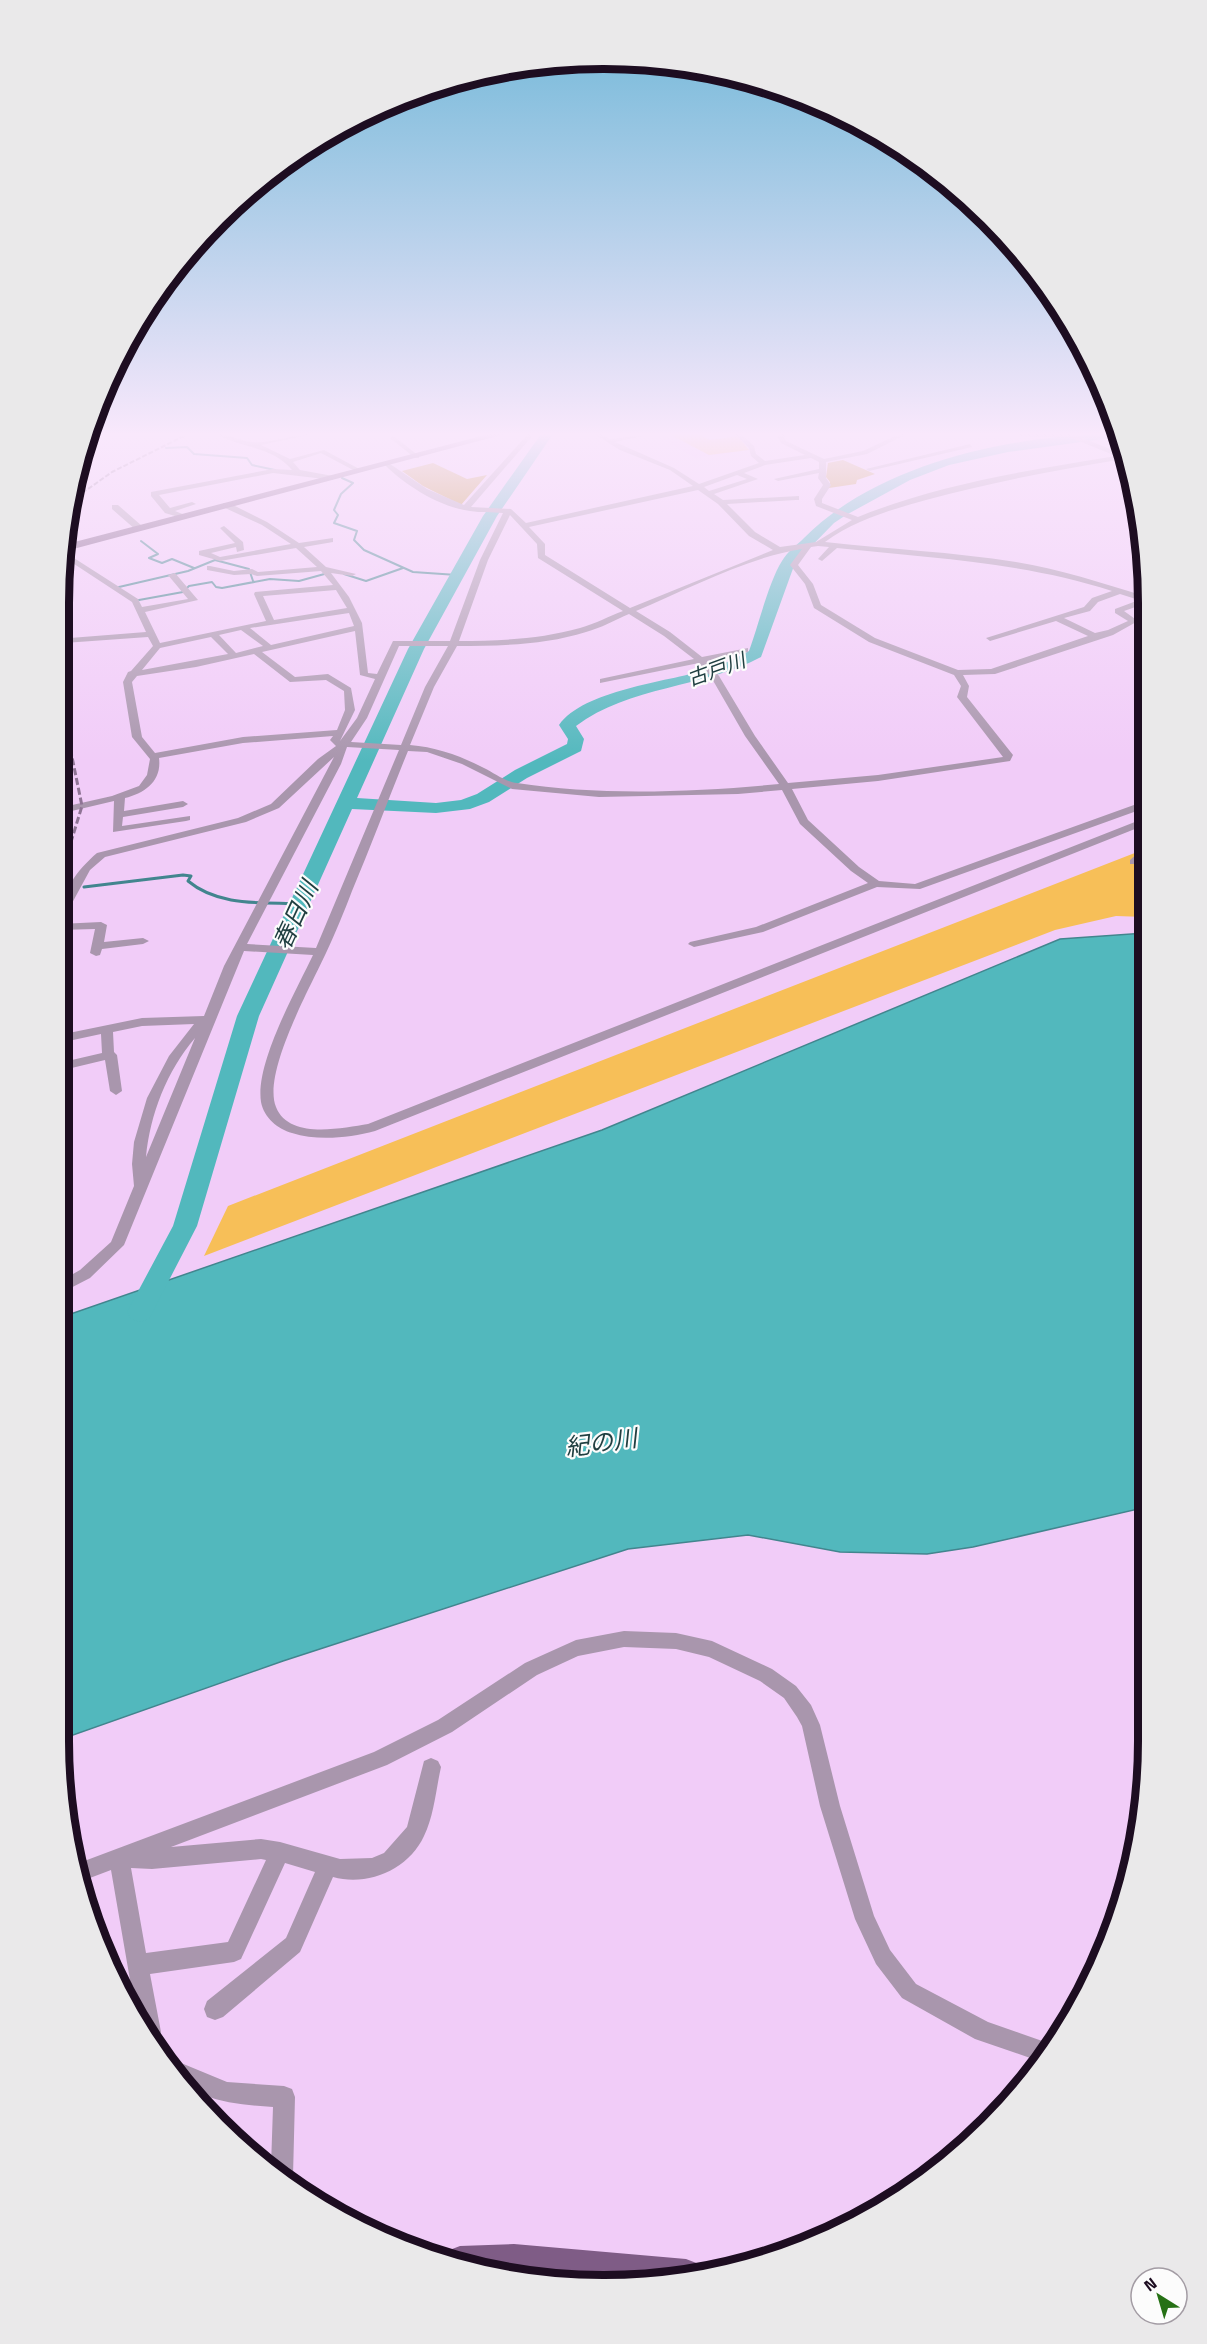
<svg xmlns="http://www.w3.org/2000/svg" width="1207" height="2344" viewBox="0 0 1207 2344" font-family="'Titillium Web','Noto Sans JP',sans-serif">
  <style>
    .built { fill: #f0befb }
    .green { fill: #f7bf58 }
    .forest { fill: #be8d29 }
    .water { fill: #52b8bd; stroke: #42858e; stroke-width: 1.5 }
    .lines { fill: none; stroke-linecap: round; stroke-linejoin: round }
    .stream-far1 { stroke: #42858e; stroke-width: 2 }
    .stream { stroke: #42858e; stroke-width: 3 }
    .river { fill: #52b8bd; fill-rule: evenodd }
    .street { fill: #a996ad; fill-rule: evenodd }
    .primary { fill: #7f5c86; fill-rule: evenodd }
    .rail-far1 { stroke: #8f7495; stroke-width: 2; stroke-dasharray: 5 2; stroke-linecap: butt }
    .rail { stroke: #8f7495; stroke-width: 3; stroke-dasharray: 7 3; stroke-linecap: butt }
    .labels { text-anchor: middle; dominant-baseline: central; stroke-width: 4.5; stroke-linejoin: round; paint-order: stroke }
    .far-water-label { font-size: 20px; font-style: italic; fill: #203f41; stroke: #fcfcfc }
    .water-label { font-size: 24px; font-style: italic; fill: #203f41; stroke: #fcfcfc }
    .rim { fill: none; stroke: #1d0d21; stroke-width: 8 }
  </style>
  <rect width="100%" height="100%" fill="#f1ccf8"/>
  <path class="built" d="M652 434H699L710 440 738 436 749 450 696 458Z"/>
  <path class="green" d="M669 434H699L710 440 738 436 749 450 709 455Z
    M1145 849V917L1116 916 1055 930 204 1256 228 1206Z"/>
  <path class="forest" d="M843 460 875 474 857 480 856 484 829 488 830 482 826 477 828 463Z
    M433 463 467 479 487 475 461 505 423 486 402 471Z"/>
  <path class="water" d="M1145 933 1147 1507 973 1547 927 1554 840 1552 748 1535 628 1549 283 1661 59 1740V1318L602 1130 1060 939Z"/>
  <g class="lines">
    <path class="stream-far1" d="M166 448 187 447 194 454 247 458 252 465 275 470
      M342 478 353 483 341 494 334 510 338 515 334 523 357 531 354 540 364 550 413 572 457 575
      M141 541 158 554 149 558 162 563 172 559 194 568
      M344 574 366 581 403 568
      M119 587 188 571 215 560 249 569 253 581
      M139 600 183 592 189 586 212 582 216 587 222 588 270 579 299 581 328 573"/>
    <path class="stream" d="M84 887 183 875 191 876 188 881C219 907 263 902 301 904"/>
    <path class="river" d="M541 434H553L497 516 424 649 357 798 436 803 461 800 477 794 515 770 567 744 568 739 559 725C584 690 666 682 706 670 721 665 735 659 749 651 758 627 769 581 782 561 787 552 797 545 804 538 878 463 1015 434 1117 434L1118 437 1008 452 949 465 910 480 846 515 834 523 795 563 761 657C703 688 629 686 576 726L584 739 581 751 527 778 489 802 470 809 436 813 352 809 259 1016 197 1226 149 1319 140 1322 131 1319 127 1312 173 1226 237 1016 408 649 483 516Z"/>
    <path class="street" d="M216 434C229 433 239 441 252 442 269 444 294 434 313 434L261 445 290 459 324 450 363 471 357 472 321 453 293 462 300 470 333 476V480L273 473 159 495 170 508 192 502 196 504 175 511 185 515V519L165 513 151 496V492L273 469 292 470C273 446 240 448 216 434Z
      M528 434H534L471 507 511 509 526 523 693 486 670 470 620 450 594 434H601L610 439 652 434 615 442 674 468 699 484 759 463 751 456 749 448 735 434H741L754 446 756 454 765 461 805 455 781 443 777 436 779 434H786L784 437 786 441 824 459 863 451 899 434H907L867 454 826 462V478L831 485 822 499V503L858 517C939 484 1030 470 1116 456L1069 437 1021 436 1018 434H1072L1123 454 1124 459C1057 470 991 482 926 500 891 510 854 520 825 542 888 549 953 552 1016 562 1060 569 1102 583 1144 596V604L1124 611 1138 621 1113 635 995 674 963 675 969 686 967 697 1013 755 1010 761 878 781 792 789 808 820 859 867 879 881 915 884 1145 801V808L920 889 877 887 763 932 694 947 688 944 690 942 756 927 868 883 851 871 800 824 782 790 738 794 599 797 512 789 462 764 427 752 408 751C389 797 372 844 352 891 344 912 335 934 326 953 311 986 262 1073 276 1107 289 1140 342 1128 368 1124L1145 818V825L375 1131C349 1138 317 1141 292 1133 278 1129 264 1118 261 1102 255 1063 296 991 313 955L244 951 124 1245 90 1278 59 1294V1282L80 1270 111 1242 134 1186 132 1164 134 1142 147 1098 169 1056 194 1024 142 1026 113 1032 114 1052 117 1055 122 1091 116 1095 110 1091 105 1060 59 1071V1063L102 1053 101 1034 59 1043V1035L142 1018 204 1016 224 966 334 757 279 808 246 822 105 857 90 870 65 916 59 919C59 894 78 869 97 853L238 818 271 804 318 759 336 746 330 740 333 736 243 743 159 758C162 781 145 793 125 798L124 811 183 801 188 804 183 807 123 817 122 826 190 816V820L186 821 113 832 114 801 59 814V808L112 796 139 786 147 775 150 759 132 737 123 682 128 672 131 671 153 646 148 637 64 643 60 634V622L64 625 70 638 146 632 132 602 62 556 63 551 138 599 142 607 188 599 168 575 175 573 198 600 145 612 160 643 266 621 254 594 255 592 333 585 321 571 257 576 251 574 234 575 207 570V566H210L234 571 252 569 258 572 317 567 296 548 220 561 199 555V551L235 543 220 528 224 526 243 542 244 550 237 552 236 547 211 553 220 557 291 544 262 525 223 507V503H229L267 522 299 543 333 538V542L304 547 326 567 356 574 352 576 331 573 349 597 362 623 368 673 377 674 393 641H450L480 560 503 513C492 512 481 513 470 511 440 507 406 486 385 465L390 464 427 489 464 505ZM811 458 819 462V469L774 479 778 481 819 473 818 478 823 485 814 499 816 506 852 520 816 542 780 547 755 532 727 504 796 500H799V496L723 500 714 494 758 479 744 473 765 465ZM737 475 747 479 709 491 704 487ZM698 490 718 504 749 536 773 550 630 608 545 555V544L529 527ZM510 515 537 544 538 558 623 611C609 616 595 624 580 628 541 639 499 641 459 641L488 560ZM818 546 829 547 818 559 822 561 837 548C930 558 1023 562 1112 591L1092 598 1084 607 986 638 990 641 1056 621 1088 636 991 669 958 670 875 638 821 605 813 584 798 565 811 547ZM802 549 790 565 805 584 814 608 869 642 954 675 961 686 957 697 1003 757 878 775 788 783 755 736 719 676 707 661 748 652V648L702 657 670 632 636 611C688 589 748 557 802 549ZM336 590 347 608 274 620 263 596ZM1120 594 1139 600 1115 609V613L1128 621 1108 630 1095 633 1064 618 1090 611 1098 602ZM349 613 354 626 271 645 250 628ZM629 614 664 636 694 659 600 679V683L699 663 711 677 745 736 779 784C697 792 598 796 517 783 506 782 494 773 484 768 461 756 436 747 410 745L434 687 457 646C499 646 545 645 586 632 601 628 615 620 629 614ZM241 630 263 646 236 653 219 635ZM355 631 360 675 375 679 357 718 340 741 355 710 351 688 328 674 295 677 262 652ZM211 637 228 654 142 670 160 648ZM399 646H448L425 687 401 745 351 742 367 718ZM254 654 290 682 326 680 344 691 345 710 337 730 243 737 155 753 142 737 132 682 137 676 196 667ZM347 747 399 750 316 948 247 944 341 764ZM195 1038 146 1157C150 1114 167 1071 195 1038Z
      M392 435 419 456V458H415L390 438Z
      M970 444 972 447 869 471 866 469Z
      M112 505H118L142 526V530H136L112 509Z
      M1145 847V857L1138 864H1130V860Z
      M101 922 107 925 104 942 143 938 149 941 143 944 102 949 100 955 96 956 90 953 95 929 59 930V924Z
      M59 979 66 981 68 983 59 987Z
      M624 1631 676 1633 712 1641 772 1669 796 1686 811 1705 820 1725 840 1806 874 1916 890 1950 916 1984 988 2022 1048 2043 1036 2060 975 2039 902 1998 876 1964 855 1919 820 1806 802 1726 797 1717 784 1698 760 1681 709 1657 676 1649 624 1647 578 1656 537 1675 452 1732 387 1765 171 1847 261 1839 280 1842 340 1859 372 1858 384 1853 407 1827 424 1761 431 1758 438 1761 441 1767C436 1789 434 1816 424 1836 409 1869 368 1887 333 1877L300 1952 223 2017 215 2020 207 2017 204 2009 207 2001 286 1938 315 1872 285 1863 241 1959 234 1962 150 1974 161 2032 158 2040 154 2041 134 2003 111 1870 82 1881 79 1863 374 1752 438 1720 525 1663 576 1640ZM261 1859 266 1860 228 1942 146 1953 131 1868 152 1869Z
      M169 2058 227 2082 284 2086 292 2089 295 2097 293 2176 290 2184 271 2166 273 2107C231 2104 187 2101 165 2060Z"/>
    <path class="primary" d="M489 434H505L62 552 63 545Z
      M514 2244 686 2259 699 2264 703 2272 674 2281 497 2275 444 2259 447 2251 460 2246Z"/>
    <path class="rail-far1" d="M71 501 112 472 188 434"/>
    <path class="rail" d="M59 881 82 806 60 698"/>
  </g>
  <linearGradient id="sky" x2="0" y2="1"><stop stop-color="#6cb6d7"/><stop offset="0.57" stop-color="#f9e8fc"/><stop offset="1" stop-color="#f9e8fc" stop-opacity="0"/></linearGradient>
  <rect width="1207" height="762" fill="url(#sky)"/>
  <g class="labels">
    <g class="far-water-label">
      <text transform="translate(716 669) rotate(-20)">古戸川</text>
    </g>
    <g class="water-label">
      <text transform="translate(295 915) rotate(-65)">春日川</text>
      <text transform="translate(601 1442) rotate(-8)">紀の川</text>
    </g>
  </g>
  <path d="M0 0H1207V2344H0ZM603 69H604A534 534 0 0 1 1138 603V1741A534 534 0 0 1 604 2275H603A534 534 0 0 1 69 1741V603A534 534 0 0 1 603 69Z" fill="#eae9ea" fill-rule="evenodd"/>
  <path class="rim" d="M603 69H604A534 534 0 0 1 1138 603V1741A534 534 0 0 1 604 2275H603A534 534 0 0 1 69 1741V603A534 534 0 0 1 603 69Z"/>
  <g transform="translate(1159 2296) rotate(323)"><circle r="28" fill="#fcfcfc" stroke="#a39ca4" stroke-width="1.5"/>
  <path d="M0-4.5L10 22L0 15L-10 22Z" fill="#267115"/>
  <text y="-9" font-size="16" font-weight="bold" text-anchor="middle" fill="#1d0d21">N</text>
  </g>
</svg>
